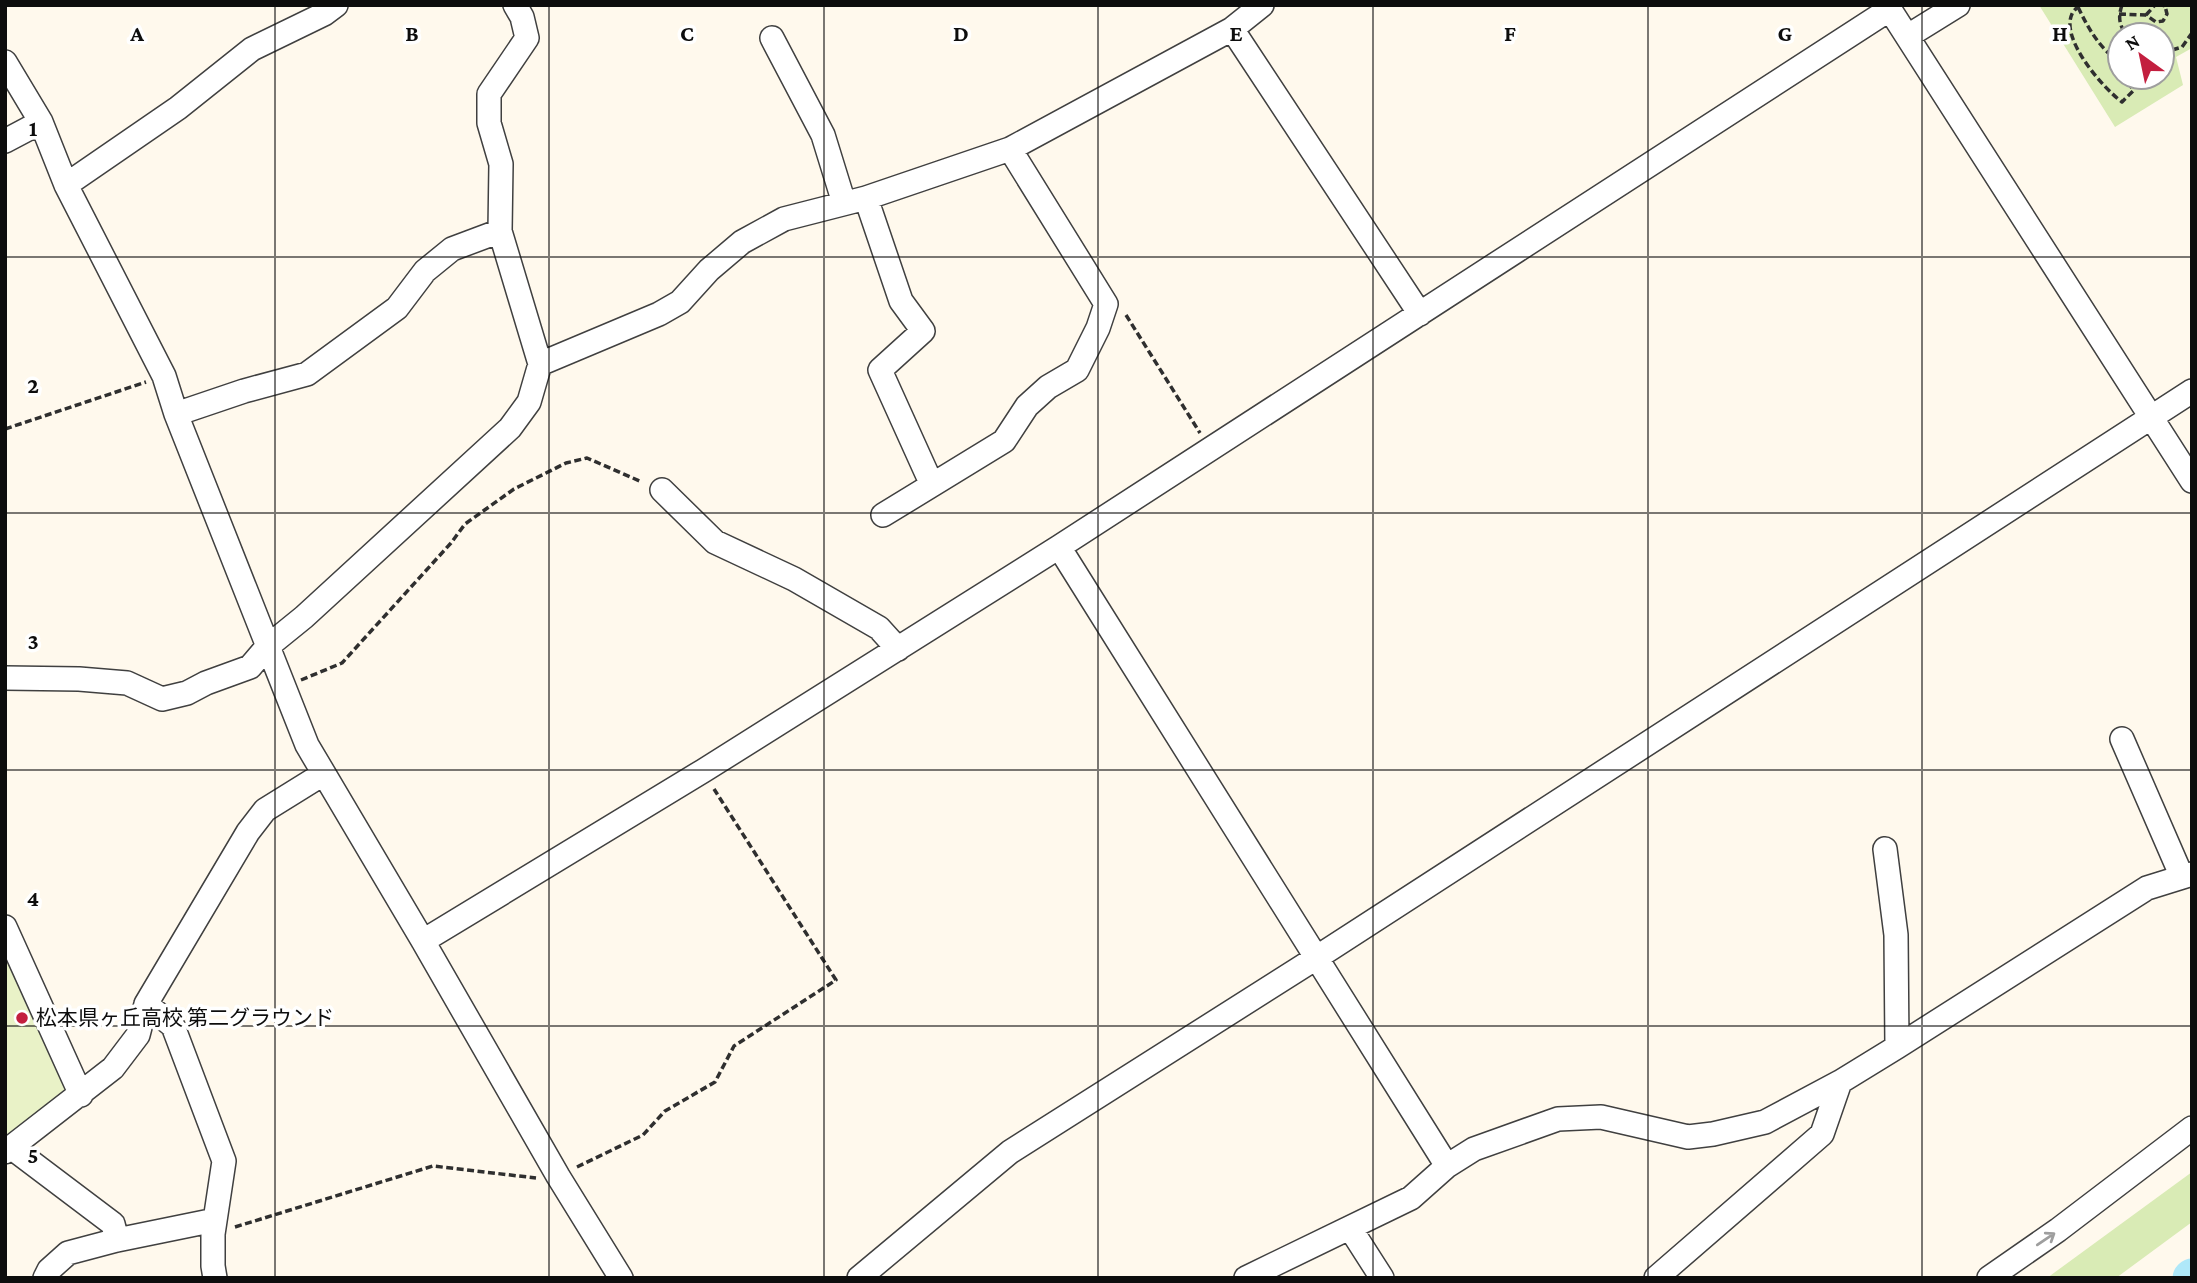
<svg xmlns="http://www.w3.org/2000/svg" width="2197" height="1283" viewBox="0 0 2197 1283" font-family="'Crimson Pro','Noto Sans JP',serif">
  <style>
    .green { fill: #d9ebb5; fill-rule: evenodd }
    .pitch { fill: #e9f2c7 }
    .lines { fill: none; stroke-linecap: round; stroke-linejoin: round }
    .river { stroke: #afe8f9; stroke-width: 37 }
    .minor-casing { stroke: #404040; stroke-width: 26 }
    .path { stroke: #2f2f2f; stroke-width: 3.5; stroke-dasharray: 7 3.5; stroke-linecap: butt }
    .minor { stroke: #fff; stroke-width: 23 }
    .oneway { stroke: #9e9e9e }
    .grid { fill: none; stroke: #0d0d0d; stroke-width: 2; stroke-opacity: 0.55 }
    .poi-dot { fill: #c31f3f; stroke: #fff; stroke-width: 2.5 }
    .labels { text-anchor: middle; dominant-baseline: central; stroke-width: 7; stroke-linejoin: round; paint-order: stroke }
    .poi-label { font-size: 21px; fill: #0d0d0d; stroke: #fff; text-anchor: start }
    .grid-label { font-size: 23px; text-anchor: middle; font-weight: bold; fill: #0d0d0d; stroke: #fff; stroke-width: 7; stroke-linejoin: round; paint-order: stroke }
  </style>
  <rect width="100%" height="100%" fill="#fff9ed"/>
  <path class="green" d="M2039 5H2192V48L2176 57 2183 85 2115 127ZM2120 35H2162V77H2120Z
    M2192 1172V1222L2116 1278H2047Z"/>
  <path class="pitch" d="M5 948 71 1087 5 1140Z"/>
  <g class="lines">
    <path class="river" d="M2191 1278 2192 1277"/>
    <g class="minor-casing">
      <path id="minor" d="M1887 5 2192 481
        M1232 29 1420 314
        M1908 36 1958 5
        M772 38 823 135 844 203
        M5 62 41 122 66 185 164 376 176 414 307 745 423 941 558 1176 621 1278
        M5 141 41 122
        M66 185 178 108 252 49 324 14 336 5
        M866 198 901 301 923 331 880 370 932 485
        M540 364 659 314 680 302 709 270 742 242 784 219 866 198 1010 149 1232 29 1262 5
        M176 414 244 391 307 374 397 308 425 271 452 249 500 231
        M662 490 715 542 794 579 879 628 898 649
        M883 515 1004 441 1027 406 1048 387 1077 370 1098 328 1106 304 1010 149
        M1059 547 1447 1166
        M5 678 79 679 127 683 162 699 187 693 206 683 250 667 267 647 304 617 510 428 529 402 540 364 500 231 501 164 489 123V94L527 38 522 17 515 5
        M2122 739 2182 877
        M1885 849 1896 935 1897 1047
        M5 927 81 1095
        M423 941 703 771 1059 547 1890 9
        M146 1004 173 1026 224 1161 213 1234V1266L215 1278
        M11 1147 113 1224 117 1240
        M5 1152 113 1068 138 1035 146 1004 248 832 265 810 323 774
        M1350 1228 1382 1278
        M45 1278 49 1270 68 1253 117 1240 215 1220
        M859 1278 1010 1152 1316 958 2192 391
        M1246 1278 1411 1198 1447 1166 1474 1149 1558 1119 1601 1117 1688 1137 1713 1134 1765 1122 1840 1082 1897 1047 2147 888 2192 874
        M1656 1278 1822 1134 1840 1082
        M1989 1278 2058 1230 2192 1128"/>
    </g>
    <path class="path" d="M2079 5C2078 7 2073 11 2072 14 2060 39 2103 88 2122 102L2133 91 2127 77
      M2122 5C2118 17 2119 24 2126 35
      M2078 7C2089 30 2099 47 2120 63
      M2119 14 2146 15 2156 22 2163 21 2167 14 2165 6 2162 5
      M2146 15 2155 5
      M2162 53 2182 47 2192 33
      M1126 315 1200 433
      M5 429 146 382
      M301 680 342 663 451 543 465 524 514 489 566 463 587 458 642 482
      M577 1167 643 1135 665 1111 715 1082 734 1046 836 980 714 789
      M235 1227 433 1166 536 1178"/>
    <use href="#minor" class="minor"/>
  </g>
  <defs><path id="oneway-shaft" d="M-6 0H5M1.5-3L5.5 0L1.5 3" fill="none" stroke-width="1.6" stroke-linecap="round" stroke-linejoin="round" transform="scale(1.75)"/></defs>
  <use class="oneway" href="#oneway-shaft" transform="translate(2046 1239) rotate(-34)"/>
  <path class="grid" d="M275 5V1278M549 5V1278M824 5V1278M1098 5V1278M1373 5V1278M1648 5V1278M1922 5V1278M5 257H2192M5 513H2192M5 770H2192M5 1026H2192"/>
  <circle class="poi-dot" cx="22" cy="1018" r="7"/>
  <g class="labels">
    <g class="poi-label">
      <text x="36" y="1018">松本県ヶ丘高校 第二グラウンド</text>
    </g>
  </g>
  <g class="grid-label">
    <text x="137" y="41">A</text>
    <text x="412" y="41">B</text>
    <text x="687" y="41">C</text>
    <text x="961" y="41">D</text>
    <text x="1236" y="41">E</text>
    <text x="1510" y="41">F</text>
    <text x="1785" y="41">G</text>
    <text x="2060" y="41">H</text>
    <text x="33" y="136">1</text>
    <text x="33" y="393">2</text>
    <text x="33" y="649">3</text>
    <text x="33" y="906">4</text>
    <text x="33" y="1163">5</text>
  </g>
  <rect width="2197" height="1283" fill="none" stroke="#0d0d0d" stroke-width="14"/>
  <g transform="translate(2141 56) rotate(327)"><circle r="33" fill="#ffffff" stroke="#9e9e9e" stroke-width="2"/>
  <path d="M0-5L12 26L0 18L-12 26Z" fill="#c31f3f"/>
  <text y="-10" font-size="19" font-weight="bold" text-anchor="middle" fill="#0d0d0d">N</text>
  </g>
</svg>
